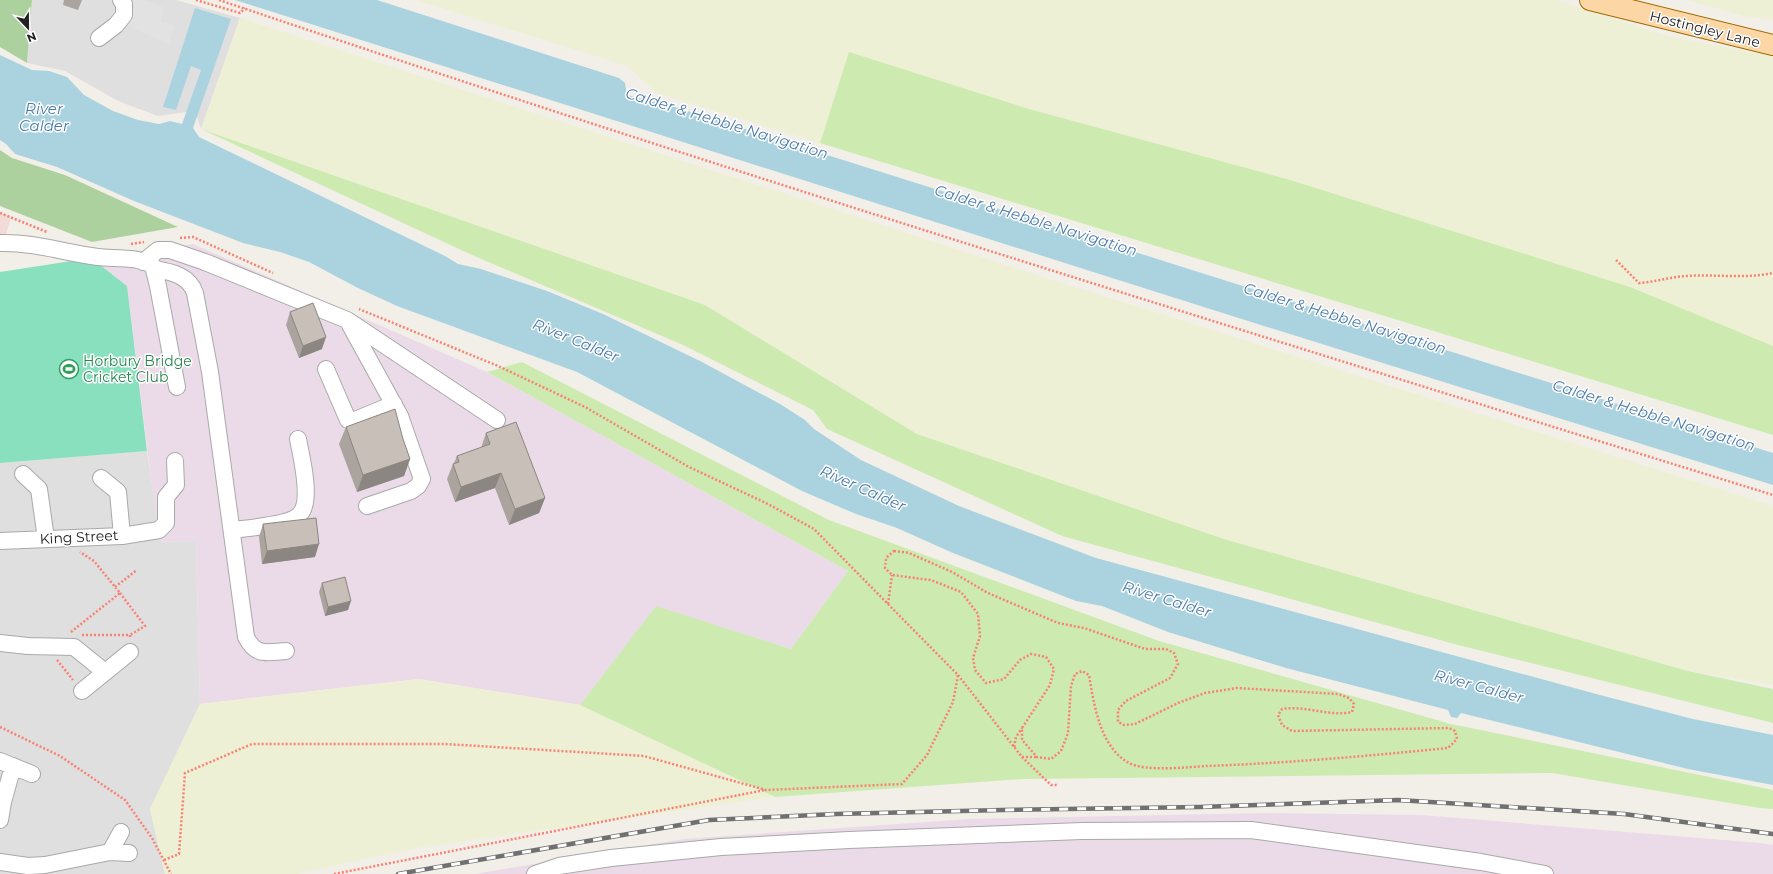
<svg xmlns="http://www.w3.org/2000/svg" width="1773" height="874" viewBox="0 0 1773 874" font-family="Montserrat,sans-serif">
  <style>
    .residential { fill: #e0dfdf }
    .commercial { fill: #f2dad9 }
    .industrial { fill: #ebdbe8 }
    .farmland { fill: #eef0d5 }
    .grass { fill: #cdebb0 }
    .forest { fill: #add19e }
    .pitch { fill: #88e0be }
    .parking { fill: #e2e2e2 }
    .water { fill: #aad3df }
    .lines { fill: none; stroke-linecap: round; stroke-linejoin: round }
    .minor-casing { stroke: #a9a9a9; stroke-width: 18 }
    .major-casing { stroke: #a06b00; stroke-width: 22 }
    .path { stroke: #fa8072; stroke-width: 2.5; stroke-dasharray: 2 2; stroke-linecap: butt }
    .minor { stroke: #fff; stroke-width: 16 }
    .major { stroke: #fcd6a4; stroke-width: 20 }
    .rail-casing { stroke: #707070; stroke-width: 4.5 }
    .rail { stroke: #fff; stroke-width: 3; stroke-dasharray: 9; stroke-linecap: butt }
    .wall { fill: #aba49e }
    .shaded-wall { fill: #8b8681 }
    .building { fill: #c7bfb8; stroke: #8b8681 }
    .labels { text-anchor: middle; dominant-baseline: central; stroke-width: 3; stroke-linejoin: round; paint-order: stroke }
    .street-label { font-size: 14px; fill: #222; stroke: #fff }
    .leisure-label { font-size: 14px; fill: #27864d; stroke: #fff; text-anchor: start }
    .water-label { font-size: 15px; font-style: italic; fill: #4a7aab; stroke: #fff }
  </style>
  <rect width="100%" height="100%" fill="#f2efe9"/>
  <path class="residential" d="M32 0H176L240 18 201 129 197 117 187 112 158 116 118 101 65 71 27 63Z
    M147 451 159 530V542L196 541 200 704 150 809 165 874H0V463Z"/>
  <path class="commercial" d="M0 213 11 217 4 242 0 244Z"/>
  <path class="industrial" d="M193 244 487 372 848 571 791 649 656 607 580 705 419 679 200 704 196 541 159 542 127 286 91 258Z
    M1267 813 1422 815 1760 843 1773 845V874H474L684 839 969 819Z"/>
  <path class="farmland" d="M416 0H1555L1671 37 1756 53 1773 54V348L850 53 820 143 657 93 627 66Z
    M1687 0H1773V19L1747 17Z
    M240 18 1040 276 1773 506V685L1688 671 1224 539 917 434 705 305 201 129Z
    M419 679 580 705 775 797 416 848 296 874H165L150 809 200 704Z"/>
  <path class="grass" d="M849 52 1029 109 1287 179 1630 287 1773 346V435L820 143Z
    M201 129 705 305 917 434 1224 539 1688 671 1773 689V723L1458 645 1062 536 827 429 813 410 683 345 472 255Z
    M522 362 829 520 1159 641 1451 724 1773 790V809L1759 808 1552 773 1023 779 775 797 580 705 656 606 791 649 848 571 487 372Z"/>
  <path class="forest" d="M0 0H32L27 63 0 47Z
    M0 150 12 158 65 175 178 227 92 242 0 206Z"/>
  <path class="pitch" d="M91 258 127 286 147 451 0 463V272Z"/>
  <path class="parking" d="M131 0H145L163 7 161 22 174 26 169 45 125 24Z"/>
  <path class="water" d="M235 0H377L619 78 625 83 627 95 675 107 1773 453V485L1210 309Z
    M195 8 231 19 193 128 199 137 445 256 458 264 481 269 547 291 603 314 702 362 780 404 805 420 814 429 861 460 959 506 1096 558 1600 695 1693 719 1773 735V785L1688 769 1461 713 1457 718 1451 717 1448 710 1286 668 1168 632 1102 606 1076 601 953 553 897 528 856 514 802 491 577 372 397 306 358 288 309 262 280 252 243 243 134 201 57 167 15 154 6 144 0 140V55L32 70 49 71 67 77 84 95 113 111 138 120 159 124 170 121 182 124 201 70 191 66 176 110 163 107Z"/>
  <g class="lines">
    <g class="minor-casing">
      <path id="minor" d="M99 38 116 25 124 15V4L121 0
        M0 243C34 242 65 253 98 257 114 259 139 256 153 266L158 286 177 387
        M143 262 158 250H170L205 262 347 320 497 420
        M155 269C171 272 189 275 195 293L210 372 246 637C256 657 267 652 286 651
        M350 325 400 416 422 479 418 486 411 491 367 506
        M326 369 348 420H355L394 404
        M23 474 39 489 46 539
        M101 478 118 492 122 536
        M233 530C248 528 288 525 298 516 314 504 301 456 298 439
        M0 541 122 536 159 530 166 523V497L176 485 175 461
        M0 643 28 646 74 647 105 672
        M82 691 130 652
        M0 761 32 774
        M0 820 3 802 13 766
        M110 852 121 832
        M0 862 28 866 45 865 110 852 129 853
        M535 874 559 866 611 858 721 847 849 840 1082 831 1251 830 1481 862 1545 874"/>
    </g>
    <g class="major-casing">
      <path id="major" d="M1590 0 1773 45"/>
    </g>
    <path class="path" d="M196 0 240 13 245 8
      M219 0C734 174 1254 334 1773 495
      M0 213 47 232
      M180 238 193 237 273 273
      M131 244 144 242
      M1616 260 1639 283C1655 282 1670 277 1686 276 1715 274 1745 279 1773 273
      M894 551 909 553 952 572 988 593 1058 623 1084 628 1145 649H1166L1174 653 1178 664 1170 678 1126 701 1118 710V722L1124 725 1135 724 1178 703 1205 693 1237 688 1338 694 1349 698 1354 704 1352 712C1329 717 1306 705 1282 709L1278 715 1282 725 1292 731 1449 728 1455 731 1457 739 1448 748C1368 756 1288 763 1207 766 1188 767 1146 772 1129 763 1100 747 1094 705 1089 675L1082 671 1075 674 1071 686 1068 733 1061 751 1051 759 1037 757 1022 740V728L1050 685 1054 669 1046 657 1031 654 1020 660 1004 679 986 683 975 670 973 658 980 636 978 614 961 592 931 580 892 575 885 568 886 558Z
      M115 587 137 570
      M120 593 145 626 130 635
      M888 604 892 575
      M71 632 120 593 94 561 80 552
      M82 635H130V638
      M57 660 73 680
      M958 675 1022 757 1051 785H1058
      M0 727 60 756 125 800 152 838 171 874
      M1014 747 1016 737 1022 728
      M1022 757H1037
      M164 860 179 854 185 773 252 744H445L644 756 766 790 902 784 927 755 953 702 958 675 814 529 768 504 689 467 585 407 498 366 359 309
      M334 874 765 790"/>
    <use href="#minor" class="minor"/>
    <use href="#major" class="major"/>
    <g class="rail-casing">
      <path id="rail" d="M398 874 709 820 836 814 1002 810 1200 807 1398 800 1624 814 1773 834"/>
    </g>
    <use href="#rail" class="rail"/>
  </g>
  <path class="wall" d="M64 0H82L78 10 63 5Z
    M290 312 322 349 299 358 286 325Z
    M346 427 403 439 410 459 404 476 357 492 339 444Z
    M486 433 545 498 539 513 509 525 495 488 455 502 447 479 453 464 454 463 457 456 481 448Z
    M263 524 315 557 262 564 259 537Z
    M322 583 348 610 325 616 319 592Z"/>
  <path class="shaded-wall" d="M326 337 322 349 299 358 303 346Z
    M410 459 404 476 357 492 363 475Z
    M501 473 495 488 455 502 461 487Z
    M545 498 539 513 509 525 515 509Z
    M319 544 315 557 262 564 267 551Z
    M351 601 348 610 325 616 328 607Z"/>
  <path class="building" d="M313 303 326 337 303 346 290 312Z
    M395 409 403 439 410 459 363 475 346 427Z
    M516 422 545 498 515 509 501 473 461 487 453 464 459 462 457 456 490 444 486 433Z
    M316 518 319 544 267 551 263 524Z
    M345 577 351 601 328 607 322 583Z"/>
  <defs>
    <g id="stadium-ring" transform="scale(1)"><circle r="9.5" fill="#fff" stroke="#2e9e5b" stroke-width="1.5"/><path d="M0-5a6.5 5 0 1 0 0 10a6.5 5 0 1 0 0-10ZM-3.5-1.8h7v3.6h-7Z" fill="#2e9e5b"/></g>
  </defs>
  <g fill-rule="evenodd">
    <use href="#stadium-ring" x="69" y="369"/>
  </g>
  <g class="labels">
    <g class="street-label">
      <text transform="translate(1705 29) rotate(14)">Hostingley Lane</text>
      <text transform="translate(79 537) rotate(-3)">King Street</text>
    </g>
    <g class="leisure-label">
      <text x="83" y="361">Horbury Bridge<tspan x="83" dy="16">Cricket Club</tspan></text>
    </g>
    <g class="water-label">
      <text x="44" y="108">River<tspan x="44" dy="17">Calder</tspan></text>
      <text transform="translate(727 123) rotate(17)">Calder &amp; Hebble Navigation</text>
      <text transform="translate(1036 220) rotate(17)">Calder &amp; Hebble Navigation</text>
      <text transform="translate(1345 318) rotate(17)">Calder &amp; Hebble Navigation</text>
      <text transform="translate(576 340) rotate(22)">River Calder</text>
      <text transform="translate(1654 415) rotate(17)">Calder &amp; Hebble Navigation</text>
      <text transform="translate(863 488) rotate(24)">River Calder</text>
      <text transform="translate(1167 599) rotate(17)">River Calder</text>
      <text transform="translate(1479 686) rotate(15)">River Calder</text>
    </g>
  </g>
  <g transform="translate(28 28) rotate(158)" stroke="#ffffff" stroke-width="3" paint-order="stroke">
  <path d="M0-3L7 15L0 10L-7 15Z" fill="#222222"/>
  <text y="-6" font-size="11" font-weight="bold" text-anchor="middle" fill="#222222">N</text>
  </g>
</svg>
